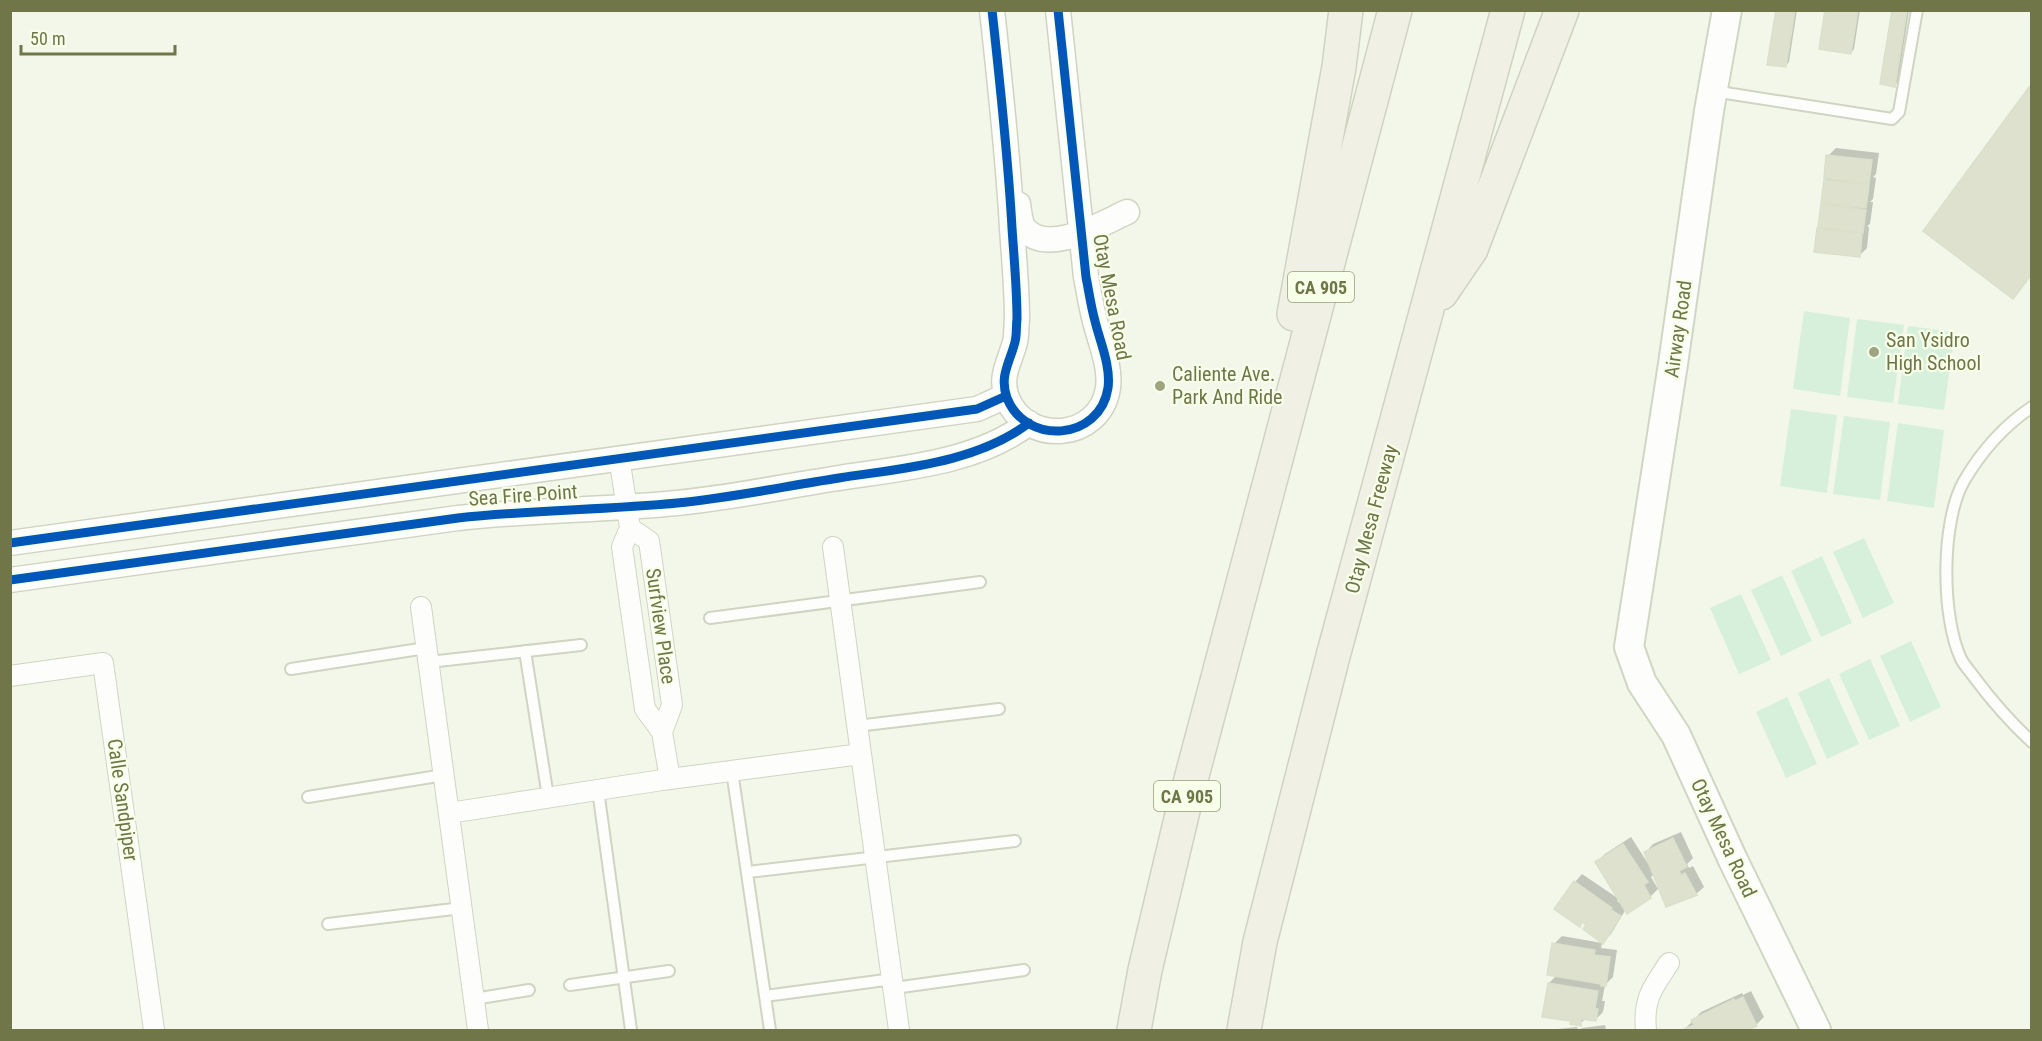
<svg xmlns="http://www.w3.org/2000/svg" width="2042" height="1041" viewBox="0 0 2042 1041" font-family="'Roboto Condensed',sans-serif">
  <style>
    .green { fill: #d7f0dc }
    .shadow { fill: #0003 }
    .building { fill: #dde1ce; stroke: #dbe0cb; stroke-width: 1.5 }
    .lines { fill: none; stroke-linecap: round; stroke-linejoin: round }
    .service-casing { stroke: #d0d4c1; stroke-width: 14 }
    .minor-casing { stroke: #d0d4c1; stroke-width: 22 }
    .tertiary-casing { stroke: #d0d4c1; stroke-width: 27 }
    .secondary-casing { stroke: #d1d6c2; stroke-width: 32 }
    .motorway-casing { stroke: #d0d3c1; stroke-width: 36 }
    .service { stroke: #fdfefc; stroke-width: 10 }
    .minor { stroke: #fdfefc; stroke-width: 20 }
    .tertiary { stroke: #fdfefc; stroke-width: 24 }
    .secondary { stroke: #fdfefc; stroke-width: 28 }
    .motorway { stroke: #f0f1e4; stroke-width: 33 }
    .cycleway-casing { stroke: #f7ffea; stroke-width: 13 }
    .cycleway { stroke: #0057b8; stroke-width: 9 }
    .poi-dot { fill: #9ea380; stroke: #f7ffea; stroke-width: 2 }
    .labels { text-anchor: middle; dominant-baseline: central; stroke-width: 4.5; stroke-linejoin: round; paint-order: stroke }
    .shield { fill: #f7ffea; stroke: #989f79; stroke-width: 1.5 }
    .shield-label { font-size: 18px; font-weight: bold; fill: #707648 }
    .street-label { font-size: 20px; fill: #707648; stroke: #f7ffea }
    .poi-label { font-size: 20px; fill: #707648; stroke: #f7ffea; text-anchor: start }
  </style>
  <rect width="100%" height="100%" fill="#f2f7e9"/>
  <path class="green" d="M1804 311 1850 318 1840 396 1793 389Z
    M1857 319 1904 325 1893 403 1847 397Z
    M1908 326 1955 332 1944 410 1898 404Z
    M1791 409 1837 415 1827 493 1780 486Z
    M1844 416 1890 422 1880 500 1833 494Z
    M1898 423 1944 430 1934 508 1887 501Z
    M1864 538 1894 603 1863 618 1833 552Z
    M1822 556 1852 623 1821 637 1791 571Z
    M1782 575 1812 641 1781 656 1751 590Z
    M1741 594 1771 660 1739 674 1710 608Z
    M1911 641 1941 707 1910 722 1880 656Z
    M1870 659 1900 726 1869 740 1839 674Z
    M1829 678 1859 744 1827 759 1798 693Z
    M1787 697 1817 764 1786 778 1756 712Z"/>
  <path class="shadow" d="M1777 10H1797L1789 62 1786 65Z
    M1826 10H1860L1854 49 1851 53Z
    M1894 10H1909L1898 82 1894 85Z
    M1836 148 1879 153 1876 174 1873 177 1876 178 1873 199 1870 202H1873L1870 224 1867 226 1869 227 1867 248 1859 256 1819 229 1821 226 1822 205 1825 202V180L1828 177V156Z
    M1681 832 1693 858 1687 864 1689 868 1693 866 1704 887 1696 894 1654 874 1651 877 1658 889 1650 897 1626 909 1611 934 1603 942 1588 925 1575 882 1582 874 1619 899 1617 901 1625 907 1597 862 1605 854 1631 837 1649 865 1646 852 1653 844Z
    M1562 936 1602 943 1601 948 1617 950 1613 977 1605 985 1602 1001H1605L1603 1012 1595 1020 1586 1018 1580 1024 1549 983 1557 975 1554 944Z
    M1751 991 1764 1017 1756 1025 1745 1030H1684L1701 1012 1742 993 1743 995Z
    M1605 1025 1606 1030H1579L1582 1028Z
    M1577 1027 1578 1030H1548Z"/>
  <path class="building" d="M1776 10H1795L1786 67 1767 65Z
    M1825 10H1858L1851 54 1819 49Z
    M1892 10H1907L1895 87 1880 84Z
    M2032 83V274L2013 299 1923 231Z
    M1826 155 1872 160 1869 184 1824 178Z
    M1824 180 1869 185 1866 208 1821 203Z
    M1821 204 1866 210 1863 233 1818 227Z
    M1817 228 1862 234 1860 257 1814 252Z
    M1673 838 1687 867 1679 871 1681 875 1685 873 1697 895 1666 907 1644 852Z
    M1623 844 1648 882 1644 885 1651 898 1627 914 1595 862Z
    M1574 881 1612 908 1611 910 1621 916 1603 944 1583 929 1586 925 1582 922 1580 927 1554 909Z
    M1552 943 1595 950 1594 955 1610 957 1606 986H1601V984L1547 975Z
    M1548 983 1598 991 1595 1008 1598 1009 1596 1021 1581 1019V1026L1570 1024 1571 1021 1542 1017Z
    M1743 997 1757 1026 1748 1030H1682L1694 1025 1691 1020 1734 999 1735 1001Z"/>
  <g class="lines">
    <g class="service-casing">
      <path id="service" d="M1713 91 1892 119 1899 112 1917 10
        M2032 407C2005 425 1981 452 1964 481 1941 521 1941 616 1961 659 1964 665 1970 671 1974 677 1992 701 2010 722 2032 742
        M710 618 980 582
        M525 651 548 797
        M429 662 581 645
        M291 669 426 648
        M857 726 999 709
        M732 771 770 1030
        M598 790 631 1030
        M308 797 444 775
        M748 872 1015 841
        M328 924 462 908
        M570 985 669 971
        M894 988 1024 970
        M765 996 893 979
        M474 999 529 990"/>
    </g>
    <g class="minor-casing">
      <path id="minor" d="M619 457 630 528 622 547 645 709 662 732 670 779
        M630 528 649 541 672 705 662 732
        M833 547 861 754
        M421 607 478 1030
        M10 676 103 663 154 1030
        M449 813 662 780 861 754 899 1030
        M1646 1030C1643 1000 1652 988 1669 963"/>
    </g>
    <g class="tertiary-casing">
      <path id="tertiary" d="M992 10C1000 83 1008 155 1012 228 1014 258 1017 289 1017 319 1016 326 1017 334 1015 342 1010 362 999 376 1007 398 1026 446 1100 441 1108 388 1111 366 1100 342 1095 321 1091 307 1089 292 1086 277L1058 10
        M1018 204C1019 211 1020 221 1023 227 1045 258 1103 223 1127 212
        M10 543 977 409 1006 396
        M10 580 458 518C531 510 604 510 677 503 730 498 786 486 839 478 903 468 976 463 1029 423"/>
    </g>
    <g class="secondary-casing">
      <path id="secondary" d="M1727 10 1709 111 1673 364 1629 647 1642 683 1676 735 1733 860 1816 1030"/>
    </g>
    <g class="motorway-casing">
      <path id="motorway" d="M1441 293 1471 249 1562 10
        M1294 314 1339 67 1346 10
        M1134 1030 1145 970 1185 802 1395 10
        M1244 1030 1260 942 1333 656 1508 10"/>
    </g>
    <use href="#service" class="service"/>
    <use href="#minor" class="minor"/>
    <use href="#tertiary" class="tertiary"/>
    <use href="#secondary" class="secondary"/>
    <use href="#motorway" class="motorway"/>
    <g class="cycleway-casing">
      <path id="cycleway" d="M992 10C1000 83 1008 155 1012 228 1014 258 1017 289 1017 319 1016 326 1017 334 1015 342 1010 362 999 376 1007 398 1026 446 1100 441 1108 388 1111 366 1100 342 1095 321 1091 307 1089 292 1086 277L1058 10
        M10 543 977 409 1006 396
        M10 580 458 518C531 510 604 510 677 503 730 498 786 486 839 478 903 468 976 463 1029 423"/>
    </g>
    <use href="#cycleway" class="cycleway"/>
  </g>
  <g class="poi-dot">
    <circle cx="1874" cy="352" r="6"/>
    <circle cx="1160" cy="386" r="6"/>
  </g>
  <g class="labels">
    <g class="shield">
      <rect x="1288" y="272" width="66" height="30" rx="4.5"/>
      <rect x="1154" y="781" width="66" height="30" rx="4.5"/>
    </g>
    <g class="shield-label">
      <text x="1321" y="287">CA 905</text>
      <text x="1187" y="796">CA 905</text>
    </g>
    <g class="street-label">
      <text transform="translate(1112 297) rotate(79)">Otay Mesa Road</text>
      <text transform="translate(1678 329) rotate(-82)">Airway Road</text>
      <text transform="translate(523 495) rotate(-4)">Sea Fire Point</text>
      <text transform="translate(1371 519) rotate(-75)">Otay Mesa Freeway</text>
      <text transform="translate(661 626) rotate(82)">Surfview Place</text>
      <text transform="translate(123 800) rotate(82)">Calle Sandpiper</text>
      <text transform="translate(1724 838) rotate(65)">Otay Mesa Road</text>
    </g>
    <g class="poi-label">
      <text x="1886" y="340">San Ysidro<tspan x="1886" dy="23">High School</tspan></text>
      <text x="1172" y="374">Caliente Ave.<tspan x="1172" dy="23">Park And Ride</tspan></text>
    </g>
  </g>
  <rect width="2042" height="1041" fill="none" stroke="#707648" stroke-width="24"/>
  <path d="M21 45v9h154v-9" fill="none" stroke="#707648" stroke-width="3"/>
  <text x="30" y="45" font-size="18" fill="#707648" stroke="#f7ffea" stroke-width="4.5" paint-order="stroke">50 m</text>
</svg>
